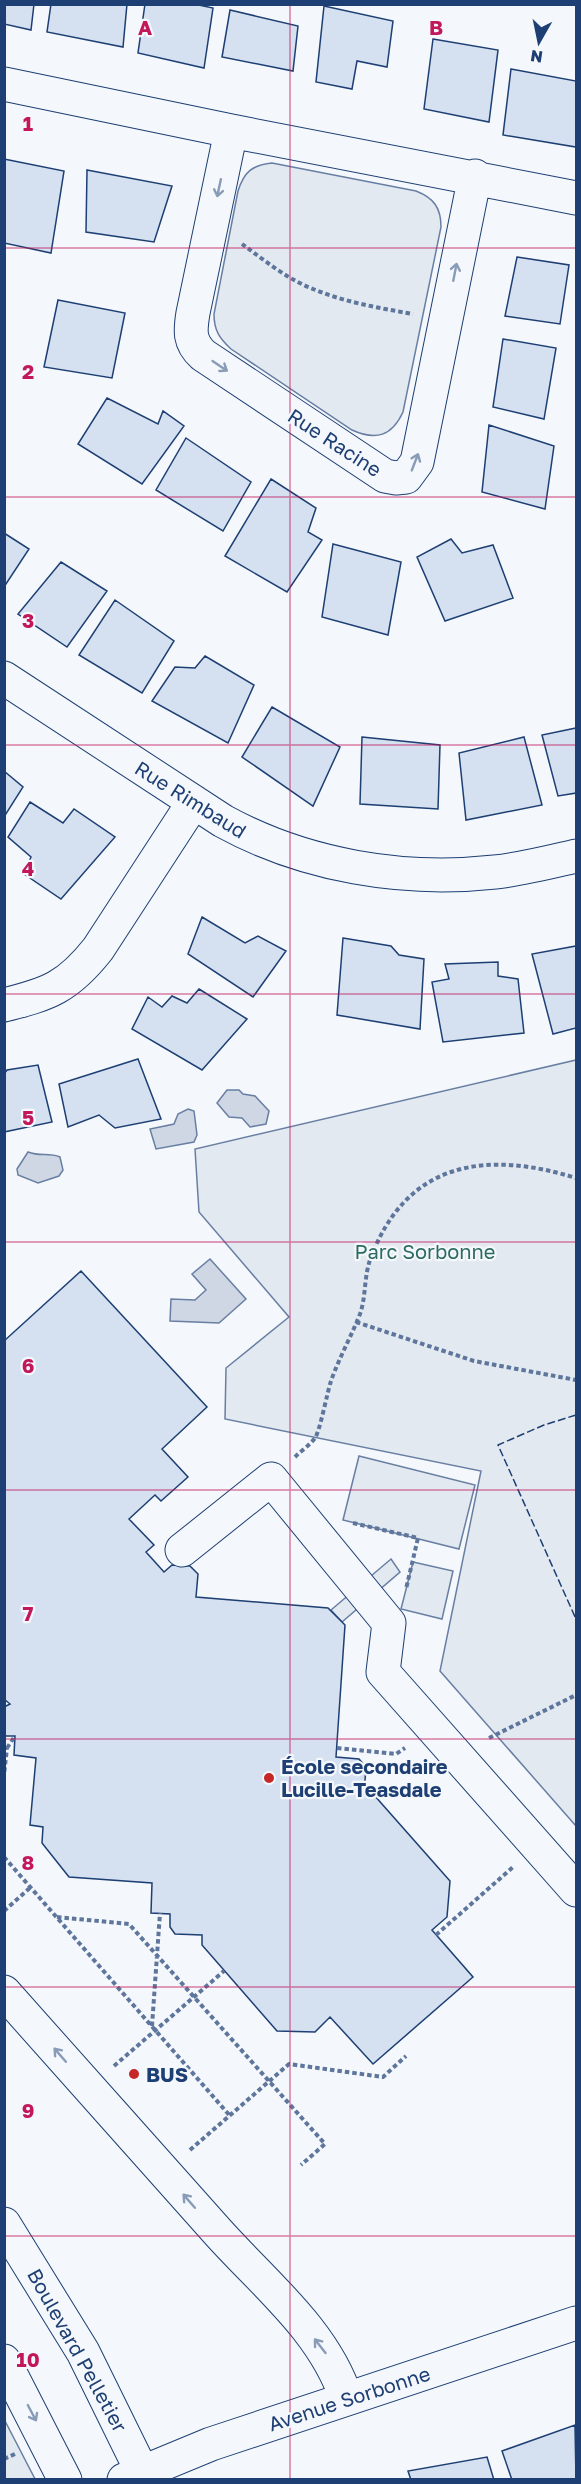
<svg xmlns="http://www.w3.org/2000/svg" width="581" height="2484" viewBox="0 0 581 2484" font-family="'Golos Text',sans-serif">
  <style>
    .green { fill: #e3e9f0; stroke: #687fa3; stroke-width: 1.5 }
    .water { fill: #cfd7e4; stroke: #687fa3; stroke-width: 1.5 }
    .building { fill: #d5e0f0; stroke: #1d3f73; stroke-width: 1.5 }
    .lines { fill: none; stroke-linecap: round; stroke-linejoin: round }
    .minor-casing { stroke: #1d3f73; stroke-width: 35 }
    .path { stroke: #5e769c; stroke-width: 4; stroke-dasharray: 4.5 3; stroke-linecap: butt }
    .minor { stroke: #f4f7fb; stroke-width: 33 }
    .fence { stroke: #1d3f73; stroke-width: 1.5; stroke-dasharray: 8 3; stroke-linecap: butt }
    .oneway { stroke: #889bb7 }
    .grid { fill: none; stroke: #c2185b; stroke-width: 1.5; stroke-opacity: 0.55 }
    .poi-dot { fill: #c62828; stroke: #f4f7fb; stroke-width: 2 }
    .labels { text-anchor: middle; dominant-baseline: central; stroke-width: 4.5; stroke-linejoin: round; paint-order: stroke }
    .street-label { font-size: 20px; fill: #1d3f73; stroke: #f4f7fb }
    .park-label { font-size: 20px; fill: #2c6c60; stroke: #f4f7fb }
    .poi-label { font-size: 20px; font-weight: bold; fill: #1d3f73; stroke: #f4f7fb; text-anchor: start }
    .grid-label { font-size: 20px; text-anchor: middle; font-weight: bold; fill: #c2185b; stroke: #f4f7fb; stroke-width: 4.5; stroke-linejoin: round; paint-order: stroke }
  </style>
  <rect width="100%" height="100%" fill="#f4f7fb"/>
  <path class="green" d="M272 163 416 191C434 198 441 208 441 227L403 412C392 436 376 441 352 430L231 349C219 338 214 330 214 314L238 191C244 172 252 165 272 163Z
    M576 1060V1826L440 1671 481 1471 225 1419 226 1368 289 1317 199 1212 195 1149Z
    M359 1456 475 1485 459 1549 343 1520Z
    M391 1559 400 1572 342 1622 331 1610Z
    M413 1562 453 1571 442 1619 401 1609Z
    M4 2419 35 2479H5Z"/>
  <path class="water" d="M227 1090H239L243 1094 255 1096 269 1111 266 1124 250 1127 242 1118 229 1117 217 1103Z
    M188 1109 194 1111 197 1135 194 1142 156 1149 150 1129 174 1124 178 1114Z
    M28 1152C40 1157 49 1152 60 1157L63 1170 59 1176 38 1183 18 1175 17 1169Z
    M210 1259 246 1299 219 1323 170 1321 171 1299 195 1300 206 1290 192 1274Z"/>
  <path class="building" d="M4 4H34L31 30 4 24Z
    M51 4H127L123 47 47 32Z
    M145 4H194L213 8 204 68 138 53Z
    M324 6 393 21 387 67 357 61 352 89 316 82Z
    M230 10 298 26 293 71 222 57Z
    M433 39 498 50 489 122 424 109Z
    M511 69 576 81V147L503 135Z
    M4 159 64 171 51 253 4 243Z
    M87 170 172 186 154 242 86 232Z
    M517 257 569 265 560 324 505 316Z
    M58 300 125 313 112 378 44 367Z
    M503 339 556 348 544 419 493 407Z
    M107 398 158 424 163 411 184 426 142 484 78 444Z
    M489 425 554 446 545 509 482 492Z
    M186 438 251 482 223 531 156 490Z
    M271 479 316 508 308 532 322 540 287 592 225 556Z
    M4 533 29 549 4 587Z
    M451 539 462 553 493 545 513 598 445 621 417 557Z
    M333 544 401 562 388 635 322 617Z
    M61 562 107 591 67 647 18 614Z
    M115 600 174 641 142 693 79 655Z
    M205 656 254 685 228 743 152 701 175 667 195 668Z
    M272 707 340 747 313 806 242 757Z
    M576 728V793L558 796 542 735Z
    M362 737 440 745 438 809 360 804Z
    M524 737 542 805 466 820 459 753Z
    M4 771 23 787 4 817Z
    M30 802 63 823 74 809 115 837 61 899 24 874 31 857 8 837Z
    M202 917 245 943 258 936 286 951 253 997 188 954Z
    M343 938 391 946 399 955 424 959 420 1029 337 1015Z
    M576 946V1028L553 1034 532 954Z
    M498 962V976L518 979 524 1033 443 1042 432 982 449 979 445 964Z
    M199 989 247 1019 202 1070 132 1029 148 997 162 1007 172 996 187 1003Z
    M138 1059 161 1119 115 1128 99 1115 68 1127 59 1084Z
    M38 1065 52 1122 4 1132V1074L7 1070Z
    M81 1271 207 1407 162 1449 188 1477 161 1501 155 1495 129 1519 154 1545 146 1552 164 1572 172 1565 190 1566 198 1574 196 1597 328 1608 345 1625 336 1757 359 1759 366 1767 364 1794 374 1795 450 1881 447 1917 432 1930 473 1977 373 2064 330 2017 315 2032 277 2031 202 1945V1935L175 1934 170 1927V1914L151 1913 152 1883 69 1877 42 1843 43 1827 30 1825 36 1758 14 1755 15 1736H6L4 1734V1707L10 1704 4 1699V1341Z
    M575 2425 576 2480H512L502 2451Z
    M487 2457 494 2480H411L408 2471Z"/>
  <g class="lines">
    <g class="minor-casing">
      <path id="minor" d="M4 84 231 131 576 198
        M231 131 193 313C190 331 189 342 203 355L385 476 396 478 406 477 417 462 475 176
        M4 678 223 821C305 866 403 882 495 872 523 869 550 862 576 856
        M4 1005C49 994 68 987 98 949L193 803
        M182 1550 271 1479 389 1623 383 1672 576 1890
        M4 1992C75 2071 145 2151 216 2230 262 2282 324 2330 346 2398
        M4 2224 83 2352 146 2480
        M4 2361 65 2480
        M124 2480 211 2444 576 2323"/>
    </g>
    <path class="path" d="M242 244C264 260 287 279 313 289 344 302 379 308 413 314
      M356 1322 474 1361 576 1380
      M295 1457C301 1451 310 1445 315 1438 320 1431 327 1393 331 1381 339 1358 351 1337 360 1314 366 1297 364 1277 370 1260 406 1161 486 1150 576 1178
      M353 1523 418 1538 406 1589
      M489 1738 576 1695
      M4 1748H7L4 1775
      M7 1748 15 1736
      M337 1748 396 1754 405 1748
      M4 1857 231 2117
      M4 1911 31 1887
      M57 1917 129 1924 325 2144 301 2165
      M436 1935 513 1867
      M152 2026 160 1913
      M114 2066 224 1971
      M190 2150 289 2064 383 2077 406 2056
      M4 2459 15 2454"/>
    <use href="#minor" class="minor"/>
    <path class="fence" d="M576 1415 544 1425 498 1445 576 1619"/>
  </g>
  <defs><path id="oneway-shaft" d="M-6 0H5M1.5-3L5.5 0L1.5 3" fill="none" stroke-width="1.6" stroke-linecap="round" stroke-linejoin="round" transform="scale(1.5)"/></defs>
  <g class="oneway">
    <use href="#oneway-shaft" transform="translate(219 188) rotate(102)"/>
    <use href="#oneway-shaft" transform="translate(455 272) rotate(-79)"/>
    <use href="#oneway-shaft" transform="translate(220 366) rotate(34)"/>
    <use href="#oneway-shaft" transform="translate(415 462) rotate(-69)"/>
    <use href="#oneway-shaft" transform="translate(60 2055) rotate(-131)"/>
    <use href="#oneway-shaft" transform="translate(189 2201) rotate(-131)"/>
    <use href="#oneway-shaft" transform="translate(320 2346) rotate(-128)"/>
    <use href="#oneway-shaft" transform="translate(32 2413) rotate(62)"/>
  </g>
  <path class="grid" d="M290 4V2480M4 248H576M4 497H576M4 745H576M4 994H576M4 1242H576M4 1490H576M4 1739H576M4 1987H576M4 2236H576"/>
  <g class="poi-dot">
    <circle cx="269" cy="1778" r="6"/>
    <circle cx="134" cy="2074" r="6"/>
  </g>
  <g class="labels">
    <g class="street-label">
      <text transform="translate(335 442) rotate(33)">Rue Racine</text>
      <text transform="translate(191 799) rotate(32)">Rue Rimbaud</text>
      <text transform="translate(78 2350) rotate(61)">Boulevard Pelletier</text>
      <text transform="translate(349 2398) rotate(-18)">Avenue Sorbonne</text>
    </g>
    <g class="park-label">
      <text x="425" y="1251">Parc Sorbonne</text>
    </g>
    <g class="poi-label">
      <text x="281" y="1766">École secondaire<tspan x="281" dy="23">Lucille-Teasdale</tspan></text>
      <text x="146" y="2074">BUS</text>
    </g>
  </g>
  <g class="grid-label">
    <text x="145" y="35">A</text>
    <text x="436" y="35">B</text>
    <text x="28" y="131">1</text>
    <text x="28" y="379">2</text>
    <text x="28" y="628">3</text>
    <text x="28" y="876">4</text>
    <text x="28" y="1125">5</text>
    <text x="28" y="1373">6</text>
    <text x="28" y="1621">7</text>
    <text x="28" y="1870">8</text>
    <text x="28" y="2118">9</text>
    <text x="28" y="2367">10</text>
  </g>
  <rect width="581" height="2484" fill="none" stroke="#1d3f73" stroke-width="12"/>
  <g transform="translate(539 42) rotate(189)" stroke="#f4f7fb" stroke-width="4.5" paint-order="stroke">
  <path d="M0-4.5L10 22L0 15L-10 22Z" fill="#1d3f73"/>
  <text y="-9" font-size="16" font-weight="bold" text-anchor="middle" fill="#1d3f73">N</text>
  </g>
</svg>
